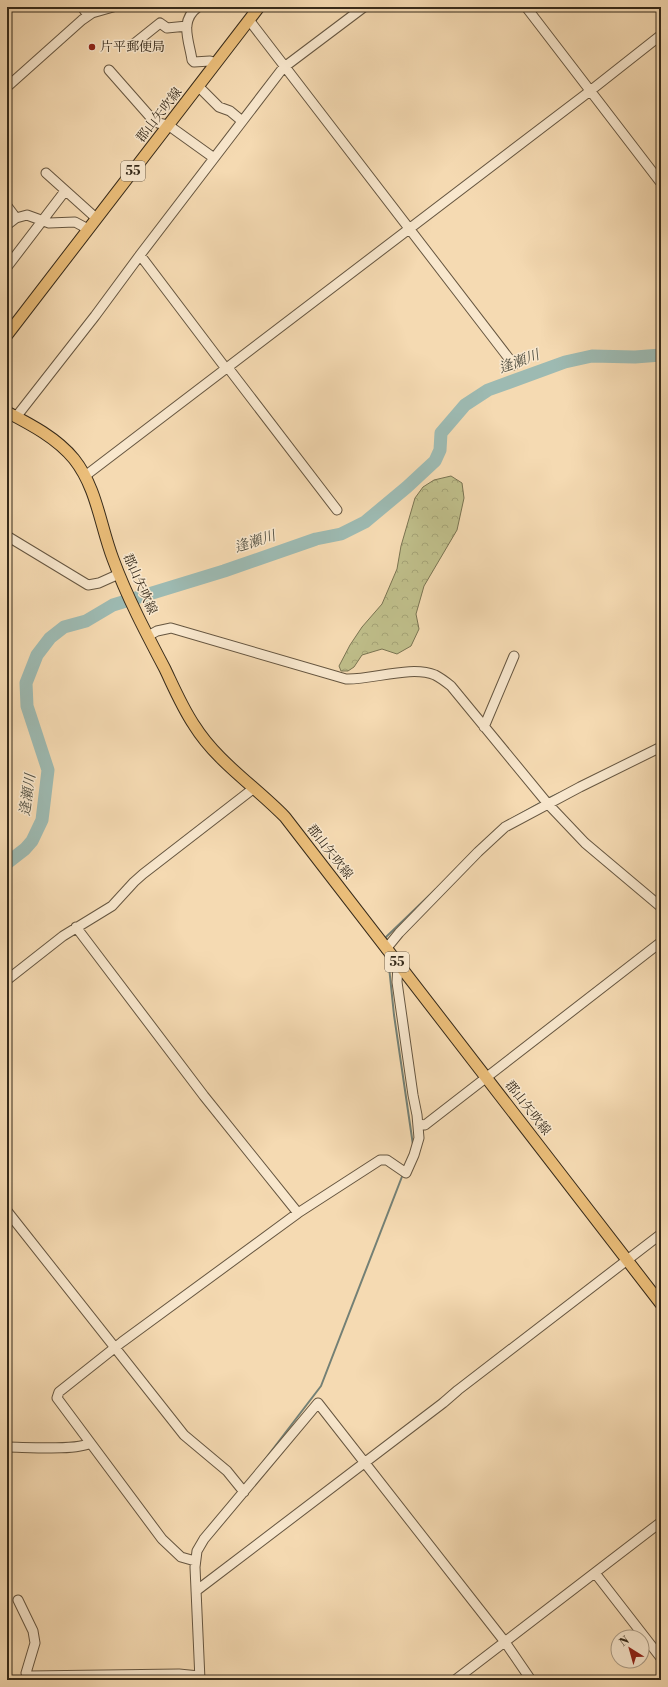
<svg xmlns="http://www.w3.org/2000/svg" width="668" height="1687" viewBox="0 0 668 1687" font-family="'Libre Bodoni','Noto Serif JP',serif">
  <style>
    .forest { fill: url(#forest-crowns); stroke: #7a7452 }
    .lines { fill: none; stroke-linecap: round; stroke-linejoin: round }
    .stream { stroke: #748075; stroke-width: 2 }
    .river { stroke: #9dbab2; stroke-width: 13 }
    .minor-casing { stroke: #665640; stroke-width: 11 }
    .major-casing { stroke: #362a1a; stroke-width: 13 }
    .minor { stroke: #f8e7cd; stroke-width: 9 }
    .major { stroke: #eabd79; stroke-width: 11 }
    .poi-dot { fill: #8f2418; stroke: #f8e7cd; stroke-width: 1.5 }
    .labels { text-anchor: middle; dominant-baseline: central; stroke-width: 3; stroke-linejoin: round; paint-order: stroke }
    .shield { fill: #f8e7cd; stroke: #706350; stroke-width: 1 }
    .shield-label { font-size: 12px; font-weight: bold; fill: #362a1a }
    .poi-label { font-size: 13px; fill: #362a1a; stroke: #f8e7cd; text-anchor: start }
    .street-label { font-size: 13px; fill: #362a1a; stroke: #f8e7cd }
    .water-label { font-size: 14px; font-style: italic; fill: #504e40; stroke: #f8e7cd }
  </style>
  <defs>
    <pattern id="forest-crowns" width="20" height="18" patternUnits="userSpaceOnUse"><rect width="20" height="18" fill="#bfbe8a"/><path d="M2 6a3 3 0 1 1 6 0M12 15a3 3 0 1 1 6 0" fill="none" stroke="#a5a376"/></pattern>
  </defs>
  <rect width="100%" height="100%" fill="#f5dab2"/>
  <filter id="stains"><feTurbulence type="fractalNoise" baseFrequency=".005" numOctaves="4"/><feColorMatrix values="0 0 0 0 .2 0 0 0 0 .09 0 0 0 0 .02 0 0 0 .5 -.17"/></filter>
  <radialGradient id="worn" r=".72"><stop offset=".6" stop-color="#630" stop-opacity="0"/><stop offset="1" stop-color="#630" stop-opacity=".3"/></radialGradient>
  <path class="forest" d="M451 476 462 483 464 498 457 530 424 586 416 614 419 629 411 646 397 654 382 649 362 655 354 667 348 671H341L339 666 350 645 362 627 382 604 397 569 401 546 415 498 423 487 434 480Z"/>
  <g class="lines">
    <path class="stream" d="M547 799 560 793
      M504 823 542 802
      M486 839 496 830
      M387 941 386 937 436 889
      M388 957 394 1015 413 1145
      M263 1462 321 1386 403 1174"/>
    <path class="river" d="M7 863 25 849 32 841 42 820 48 770 27 706 26 683 37 655 50 638 64 627 86 621 113 605 224 571 316 539 341 534 365 522 407 487 435 461 440 450 441 433 465 405 488 390 565 362 592 356 635 357 661 355"/>
    <g class="minor-casing">
      <path id="minor" d="M82 7 88 15
        M198 7C179 21 189 40 192 60L194 62 210 61 216 63
        M526 7 661 183
        M249 20 514 365
        M135 43 160 23 167 28 187 26
        M109 70 153 120 158 123 168 125 214 158
        M198 86 219 107 230 111 242 121
        M7 87 82 20 92 13 113 7
        M46 173 96 218
        M7 206 16 218
        M7 225 16 218 27 215 49 223 75 222 88 229
        M140 255 224 366 229 369 337 510
        M7 267 65 191
        M16 417 95 316 140 255 283 68 364 7
        M85 476 590 91 661 35
        M7 536 88 585 99 583 119 574
        M148 636 157 631 171 628 346 679C372 680 411 665 435 675 441 678 446 682 451 686L548 804 585 843 661 907
        M484 727 514 656
        M76 927 204 1096 298 1213
        M386 949 399 933 478 852 505 827 580 787 661 747
        M7 980 63 936 112 906 134 882 143 874 254 788
        M418 1124 425 1125 661 942
        M7 1211 184 1435 227 1471 244 1492
        M7 1447C25 1447 77 1451 90 1443
        M195 1561 181 1557 162 1539 57 1398 59 1392 122 1342 298 1213 380 1160H387L406 1173 414 1155 419 1138 417 1115 413 1095 397 982 398 965
        M595 1573 661 1658
        M196 1591 443 1403 458 1390 661 1234
        M18 1600 33 1631 35 1643 26 1673 28 1676 179 1674 199 1676
        M200 1680 195 1567 197 1551 204 1539 318 1403 505 1642 531 1680
        M455 1680 661 1522"/>
    </g>
    <g class="major-casing">
      <path id="major" d="M7 335 259 7
        M7 412C30 424 57 438 74 459 97 488 100 525 113 559 127 597 146 633 165 669 174 688 182 707 194 725 217 762 255 786 285 817L661 1304"/>
    </g>
    <use href="#minor" class="minor"/>
    <use href="#major" class="major"/>
  </g>
  <circle class="poi-dot" cx="92" cy="47" r="4"/>
  <g class="labels">
    <g class="shield">
      <rect x="121" y="161" width="24" height="20" rx="3"/>
      <rect x="385" y="952" width="24" height="20" rx="3"/>
    </g>
    <g class="shield-label">
      <text x="133" y="171">55</text>
      <text x="397" y="962">55</text>
    </g>
    <g class="poi-label">
      <text x="100" y="47">片平郵便局</text>
    </g>
    <g class="street-label">
      <text transform="translate(159 115) rotate(-52)">郡山矢吹線</text>
      <text transform="translate(140 584) rotate(66)">郡山矢吹線</text>
      <text transform="translate(330 852) rotate(52)">郡山矢吹線</text>
      <text transform="translate(528 1108) rotate(52)">郡山矢吹線</text>
    </g>
    <g class="water-label">
      <text transform="translate(519 362) rotate(-20)">逢瀬川</text>
      <text transform="translate(255 542) rotate(-18)">逢瀬川</text>
      <text transform="translate(28 795) rotate(-82)">逢瀬川</text>
    </g>
  </g>
  <rect width="668" height="1687" fill="none" stroke="#f5dab2" stroke-width="24"/>
  <rect x="8" y="8" width="652" height="1671" fill="none" stroke="#362a1a" stroke-width="2"/>
  <rect x="12" y="12" width="644" height="1663" fill="none" stroke="#362a1a"/>
  <g transform="translate(630 1649) rotate(323)"><circle r="19" fill="#f8e7cd" stroke="#aa9b85"/>
  <path d="M0-3L7 15L0 10L-7 15Z" fill="#8f2418"/>
  <text y="-6" font-size="11" font-weight="bold" text-anchor="middle" fill="#362a1a">N</text>
  </g>
  <rect width="100%" height="100%" filter="url(#stains)"/>
  <rect width="100%" height="100%" fill="url(#worn)"/>
</svg>
